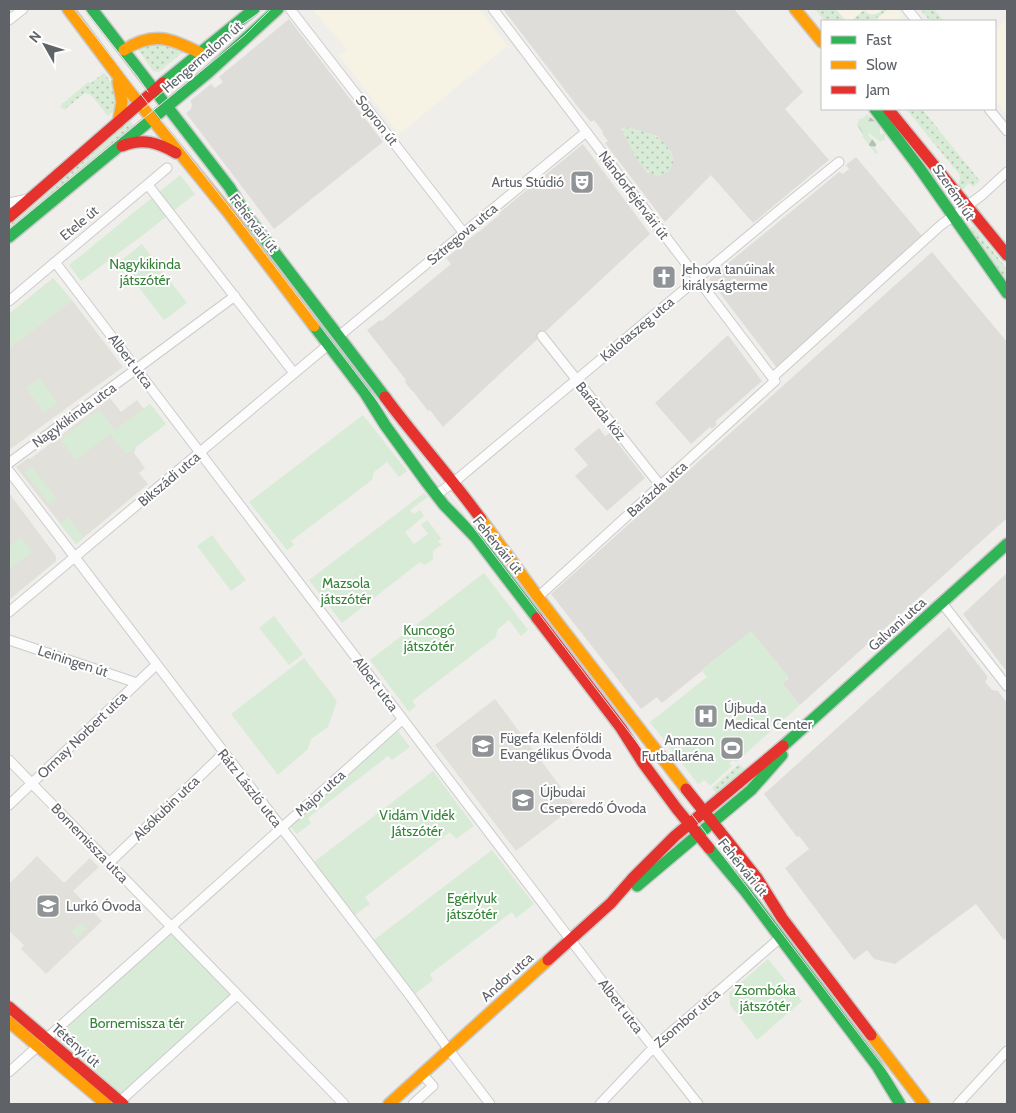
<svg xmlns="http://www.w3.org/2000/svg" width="1016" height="1113" viewBox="0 0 1016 1113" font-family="Cabin,sans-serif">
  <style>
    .commercial { fill: #f7f3e4 }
    .industrial { fill: #dfddda; fill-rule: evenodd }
    .education { fill: #e2e0da }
    .grass { fill: url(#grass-dots) }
    .forest { fill: url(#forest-firs) }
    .park { fill: #d8ebd6 }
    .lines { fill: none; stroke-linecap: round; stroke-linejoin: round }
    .street-casing { stroke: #cbcccc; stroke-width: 11 }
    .fast-casing { stroke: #cacacb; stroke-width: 14 }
    .slow-casing { stroke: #cacacb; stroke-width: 14 }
    .jam-casing { stroke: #cacacb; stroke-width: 14 }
    .street { stroke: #fdfcfc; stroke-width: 9 }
    .fast { stroke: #30b455; stroke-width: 11 }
    .slow { stroke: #ff9f0a; stroke-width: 11 }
    .jam { stroke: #e5322d; stroke-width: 11 }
    .tram { stroke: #e4e4e4; stroke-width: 1 }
    .labels { text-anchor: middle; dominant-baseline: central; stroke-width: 4; stroke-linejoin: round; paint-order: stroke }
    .street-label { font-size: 14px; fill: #5f6368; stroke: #fff }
    .poi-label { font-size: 14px; fill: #5f6368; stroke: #fff; text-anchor: start }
    .park-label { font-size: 14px; fill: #348238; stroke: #fff }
  </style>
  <defs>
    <pattern id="grass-dots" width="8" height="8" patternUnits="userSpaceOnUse" patternTransform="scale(1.25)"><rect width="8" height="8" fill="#d8ebd6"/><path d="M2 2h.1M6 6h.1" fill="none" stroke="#b2c2b1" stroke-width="1.8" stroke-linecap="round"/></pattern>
    <pattern id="forest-firs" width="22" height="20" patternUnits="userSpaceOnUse" patternTransform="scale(1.25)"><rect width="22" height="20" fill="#d8ebd6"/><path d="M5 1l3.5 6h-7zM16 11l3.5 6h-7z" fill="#b2c2b1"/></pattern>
  </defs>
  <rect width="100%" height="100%" fill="#efeeea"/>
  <path class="commercial" d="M312 9H479L507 46 399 134 339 55 348 50Z
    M829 9H897L903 16 897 21H839Z
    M1007 19V115L995 100V30Z"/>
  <path class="industrial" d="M503 9H734L803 92 785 109 829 160 753 223 711 175 665 222 605 143 608 141 602 133 603 132 594 120 591 122 578 107ZM625 127 657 136 671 152 673 158 648 173 639 161 621 129Z
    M289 19 383 142 274 229 186 113 191 109 192 104 190 101 211 84 215 88 223 82 219 77Z
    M583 144 650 234 443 427 430 410 428 411 413 391H412L405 382 406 380 367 330 380 320 382 321 451 264 446 258 478 232H479L500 214 499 213Z
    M856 157 922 236 777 368 709 279 839 172 843 174 849 169 846 165Z
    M932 252 1007 342V518L800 705 782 683 789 678 703 670 662 703 657 697 641 709 551 594Z
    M728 335 762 381 715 422 717 424 712 429 710 427 691 444 655 403Z
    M599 428 605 436 610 433 645 478 607 511 575 476 588 465 574 449Z
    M1007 573V672L963 614Z
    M949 627 987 676V679L985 682 992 690 998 691 1007 703V937L1004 940 976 904 895 964 874 959 867 950 854 960 785 868 809 849 799 836 797 837 764 794Z"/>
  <path class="education" d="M72 300 123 367 9 450V348Z
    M110 398 121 412 137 400 144 409 150 404 166 424 136 447 134 453 145 468 139 473 148 484 76 544 16 467 28 458 30 459Z
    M9 493 56 556V561L9 600Z
    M495 699 575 806 516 851 435 745Z
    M37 856 64 883 90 858 99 867 73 891 102 921 46 974 21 949 24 945 9 931V884Z"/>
  <path class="grass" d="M815 9H836L846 21H825Z
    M884 9H888L876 19 868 20 867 21 852 20 864 10C871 18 877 14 884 9Z
    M920 9H934L944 21H930Z
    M155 42 178 48 183 52 159 72 153 71 136 46H146L148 43Z
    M104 73C115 87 124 102 108 116L91 95 85 93 64 110 60 106 88 82 91 83Z
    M906 109H922L980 181 973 187 969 183 961 191 958 187 960 178 959 174Z
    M130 121 134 126 9 230V223Z
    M625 127C646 132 665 134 673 158 674 168 668 174 659 176 639 173 630 145 621 128Z
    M973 226 1007 269V285L967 230Z
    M739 764 745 770 718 795 712 788Z"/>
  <path class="forest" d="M867 114 880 126V134H885V139L880 142 869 133V136L877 144 875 147 878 153 876 154 862 136 863 134 857 125 859 119H862Z"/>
  <path class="park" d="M180 175 195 194 143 235 81 281 69 265Z
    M142 244 187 303 164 320 119 262Z
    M53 278 72 300 9 348V314Z
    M39 378 58 403 44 413 26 388Z
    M150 404 166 424 126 454 110 434 76 460 60 439 99 410 115 430Z
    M363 415 407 471 399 477 387 462 374 472 372 480 291 541 294 545 287 550 249 502Z
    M32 467 56 498 49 504 25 472Z
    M424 493 428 497 410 510 414 514 420 510 424 516 405 532 414 544 428 534 421 525 427 520 441 538 438 542 442 544 433 551V559L425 565 420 562 342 623 309 580Z
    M68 517 84 537 76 544 60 524Z
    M212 535 246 580 231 591 197 546Z
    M21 537 32 552 9 569V547Z
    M484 573 528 630 521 636 509 620 497 630 496 637 412 701 416 706 409 712 370 660Z
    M274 616 303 654 289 665 259 628Z
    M751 631 789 677 782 683 800 705 736 762 733 760 729 763 732 766 710 786 705 780 698 784 650 722 707 677 701 670Z
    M304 658 337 701 328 727 311 739 308 749 278 775 231 714Z
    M398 731 410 747 392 760 388 756 308 818 311 823 297 834 290 826Z
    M433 771 474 826 456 839 450 832 365 897 370 904 351 918 310 865Z
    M492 850 534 904 516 918 512 912 430 974 433 980 411 997 370 943Z
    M81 922 87 929 77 938 71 932Z
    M172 927 237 995 120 1102 46 1039Z
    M768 959 802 1001 757 1040 730 1005 729 993Z"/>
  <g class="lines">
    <g class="street-casing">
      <path id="street" d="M290 9 463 232
        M493 9 775 381 538 597
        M907 9 917 21
        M9 20 23 9
        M989 109 1007 131
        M148 185 294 373
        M9 203 28 199
        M55 262 627 1014 698 1104
        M9 301 167 168
        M339 336 586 132
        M542 336 660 485
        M773 377 941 225 982 195 1007 172
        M9 463 235 296
        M9 471 411 997 449 1050 490 1104
        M436 495 454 482 776 213 839 162
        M942 603 1007 686
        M9 612 328 345
        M9 640 137 683
        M9 760 344 1104
        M9 805 156 665
        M109 863 224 753
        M9 1072 402 720
        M117 1104 237 995
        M413 1104 433 1086 422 1074
        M600 1104 653 1048 780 938
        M958 1104 1007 1051"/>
    </g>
    <g class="fast-casing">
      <path id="fast" d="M92 9 230 188 244 212 385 397
        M163 83 254 9
        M875 109 918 166 1007 293
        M9 237 209 72 278 9
        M314 326 365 393 385 425 427 483 444 505 476 538 537 618
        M783 746 1007 544
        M709 848 745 891 877 1066 900 1104
        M637 886 751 790 782 755"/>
    </g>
    <g class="slow-casing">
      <path id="slow" d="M68 9 130 92 227 211 314 326
        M795 9 822 42
        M124 50C153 31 171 38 200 53
        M118 82 122 102 118 123
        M481 519 538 597 686 789
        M9 1022 106 1104
        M871 1035 924 1104
        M389 1104 548 960"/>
    </g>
    <g class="jam-casing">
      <path id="jam" d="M888 109 1007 255
        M122 146C143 138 157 142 176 153
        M9 217 163 83
        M385 397C416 439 451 477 481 519
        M537 618 621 728 643 763 677 809 709 848
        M686 789 757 878 782 918 871 1035
        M548 960 611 903 632 879 675 836 783 746
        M9 1007 123 1104"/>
    </g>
    <use href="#street" class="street"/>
    <use href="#fast" class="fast"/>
    <use href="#slow" class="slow"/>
    <use href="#jam" class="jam"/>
    <path class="tram" d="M74 9 251 235 912 1104
      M84 9 137 76 148 92
      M143 109 238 27 265 9
      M9 229 245 35 271 9"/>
  </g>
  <defs>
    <g id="theatre-square" transform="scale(1.25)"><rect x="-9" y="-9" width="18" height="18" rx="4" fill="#919496" stroke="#fff"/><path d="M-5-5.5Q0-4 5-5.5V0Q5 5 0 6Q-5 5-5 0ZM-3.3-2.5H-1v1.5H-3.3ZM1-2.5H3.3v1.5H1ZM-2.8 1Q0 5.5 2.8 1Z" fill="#fff"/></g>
    <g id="church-square" transform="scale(1.25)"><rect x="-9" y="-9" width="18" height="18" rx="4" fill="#919496" stroke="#fff"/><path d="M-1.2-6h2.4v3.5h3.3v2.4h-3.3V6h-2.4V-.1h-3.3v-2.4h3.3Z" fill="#fff"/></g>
    <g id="hospital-square" transform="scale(1.25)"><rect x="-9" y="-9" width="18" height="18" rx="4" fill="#919496" stroke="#fff"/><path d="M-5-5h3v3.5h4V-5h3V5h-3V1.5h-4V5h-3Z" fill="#fff"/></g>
    <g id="school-square" transform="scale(1.25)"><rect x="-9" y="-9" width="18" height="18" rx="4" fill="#919496" stroke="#fff"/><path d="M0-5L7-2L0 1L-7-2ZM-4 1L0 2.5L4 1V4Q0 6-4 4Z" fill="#fff"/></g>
    <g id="stadium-square" transform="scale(1.25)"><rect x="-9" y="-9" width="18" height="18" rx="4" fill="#919496" stroke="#fff"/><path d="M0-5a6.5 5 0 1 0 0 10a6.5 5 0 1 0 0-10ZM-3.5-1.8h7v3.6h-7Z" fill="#fff"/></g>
  </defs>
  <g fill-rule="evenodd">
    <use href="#theatre-square" x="582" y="182"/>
    <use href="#church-square" x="664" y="277"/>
    <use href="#hospital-square" x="706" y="716"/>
    <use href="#school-square" x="483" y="746"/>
    <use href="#stadium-square" x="732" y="748"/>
    <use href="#school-square" x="523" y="800"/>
    <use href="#school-square" x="48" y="906"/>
  </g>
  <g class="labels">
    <g class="street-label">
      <text transform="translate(202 57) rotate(-41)">Hengermalom út</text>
      <text transform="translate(377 120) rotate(52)">Sopron út</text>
      <text transform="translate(954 192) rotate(56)">Szerémi út</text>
      <text transform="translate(634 195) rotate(53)">Nándorfejérvári út</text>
      <text transform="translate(79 223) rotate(-40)">Etele út</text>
      <text transform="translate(254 223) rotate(52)">Fehérvári út</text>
      <text transform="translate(462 234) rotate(-40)">Sztregova utca</text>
      <text transform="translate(637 329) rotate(-40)">Kalotaszeg utca</text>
      <text transform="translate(131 361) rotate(53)">Albert utca</text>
      <text transform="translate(601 411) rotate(51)">Barázda köz</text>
      <text transform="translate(74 415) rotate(-36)">Nagykikinda utca</text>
      <text transform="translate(169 479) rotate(-40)">Bikszádi utca</text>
      <text transform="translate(657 489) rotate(-42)">Barázda utca</text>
      <text transform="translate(498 545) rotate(51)">Fehérvári út</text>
      <text transform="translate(897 624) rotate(-42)">Galvani utca</text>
      <text transform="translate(73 661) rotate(18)">Leiningen út</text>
      <text transform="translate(376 684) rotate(53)">Albert utca</text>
      <text transform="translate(82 735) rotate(-44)">Ormay Norbert utca</text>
      <text transform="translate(250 788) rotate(52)">Rátz László utca</text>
      <text transform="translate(320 793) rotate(-42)">Major utca</text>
      <text transform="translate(166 808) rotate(-44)">Alsókubin utca</text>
      <text transform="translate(90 843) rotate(46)">Bornemissza utca</text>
      <text transform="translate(743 867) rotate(51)">Fehérvári út</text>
      <text transform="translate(507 977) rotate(-42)">Andor utca</text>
      <text transform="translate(621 1006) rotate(53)">Albert utca</text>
      <text transform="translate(687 1018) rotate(-41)">Zsombor utca</text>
      <text transform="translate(76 1045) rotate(41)">Tétényi út</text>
    </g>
    <g class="poi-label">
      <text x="564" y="182" text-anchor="end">Artus Stúdió</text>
      <text x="682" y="269">Jehova tanúinak<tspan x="682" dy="16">királyságterme</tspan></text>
      <text x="724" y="708">Újbuda<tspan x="724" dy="16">Medical Center</tspan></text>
      <text x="500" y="738">Fügefa Kelenföldi<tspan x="500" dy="16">Evangélikus Óvoda</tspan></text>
      <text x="714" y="740" text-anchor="end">Amazon<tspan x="714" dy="16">Futballaréna</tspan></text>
      <text x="540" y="792">Újbudai<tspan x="540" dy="16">Cseperedő Óvoda</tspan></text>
      <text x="66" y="906">Lurkó Óvoda</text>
    </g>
    <g class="park-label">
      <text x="145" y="264">Nagykikinda<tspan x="145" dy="16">játszótér</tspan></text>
      <text x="346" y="583">Mazsola<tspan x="346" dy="16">játszótér</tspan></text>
      <text x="429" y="630">Kuncogó<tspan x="429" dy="16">játszótér</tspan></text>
      <text x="417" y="815">Vidám Vidék<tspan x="417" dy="16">Játszótér</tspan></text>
      <text x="472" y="898">Egérlyuk<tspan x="472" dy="16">játszótér</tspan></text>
      <text x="765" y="990">Zsombóka<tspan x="765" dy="16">játszótér</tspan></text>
      <text x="137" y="1023">Bornemissza tér</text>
    </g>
  </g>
  <rect width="1016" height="1113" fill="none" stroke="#5f6368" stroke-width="20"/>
  <rect x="821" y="20" width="175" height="90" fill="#ffffff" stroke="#bfc1c3"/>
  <rect x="831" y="36" width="25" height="8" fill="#30b455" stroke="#bfc1c3"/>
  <text x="866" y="45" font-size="15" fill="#5f6368">Fast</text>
  <rect x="831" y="61" width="25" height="8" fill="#ff9f0a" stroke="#bfc1c3"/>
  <text x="866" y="70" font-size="15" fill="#5f6368">Slow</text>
  <rect x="831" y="86" width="25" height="8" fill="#e5322d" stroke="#bfc1c3"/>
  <text x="866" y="95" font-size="15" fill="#5f6368">Jam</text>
  <g transform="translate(45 45) rotate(309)" stroke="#ffffff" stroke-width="4" paint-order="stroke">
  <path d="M0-4L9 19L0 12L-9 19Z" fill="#5f6368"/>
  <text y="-8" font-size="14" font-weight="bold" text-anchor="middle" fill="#5f6368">N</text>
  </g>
</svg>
